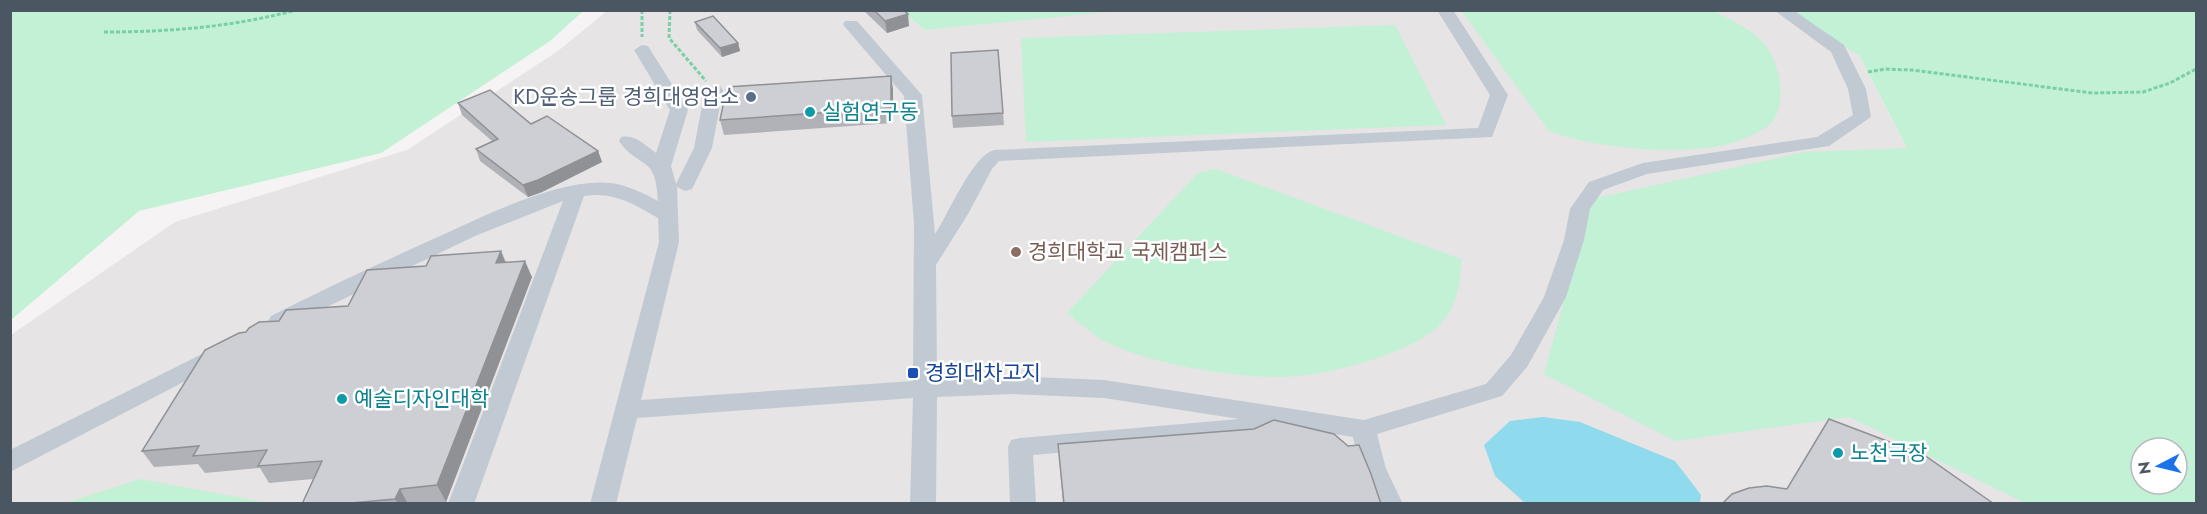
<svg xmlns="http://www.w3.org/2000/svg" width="2207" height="514" viewBox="0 0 2207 514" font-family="Jost,'Noto Sans KR',sans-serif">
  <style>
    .education { fill: #e6e4e5 }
    .green { fill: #c3f1d5; fill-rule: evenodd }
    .water { fill: #90daee }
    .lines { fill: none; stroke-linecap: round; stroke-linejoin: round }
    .path { stroke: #7ad0a6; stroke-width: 3; stroke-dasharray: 4 2; stroke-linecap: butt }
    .minor { fill: #c1cad2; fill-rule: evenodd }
    .wall { fill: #b0b2b7 }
    .shaded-wall { fill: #909195 }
    .building { fill: #cdcfd5; stroke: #909195; stroke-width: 1.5 }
    .service-dot { fill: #5c6f8a; stroke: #fff; stroke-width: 2 }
    .culture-dot { fill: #0f9aa8; stroke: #fff; stroke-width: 2 }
    .education-dot { fill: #8d6e63; stroke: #fff; stroke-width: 2 }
    .transit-dot { fill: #1a4fb4; stroke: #fff; stroke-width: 2 }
    .labels { text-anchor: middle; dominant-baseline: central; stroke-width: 5; stroke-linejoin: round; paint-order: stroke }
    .service-label { font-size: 21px; fill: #4e5e75; stroke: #fff; text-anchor: end }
    .culture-label { font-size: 21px; fill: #0d838f; stroke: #fff; text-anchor: start }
    .education-label { font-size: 21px; fill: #785e54; stroke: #fff; text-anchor: start }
    .transit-label { font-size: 21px; fill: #164399; stroke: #fff; text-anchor: start }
  </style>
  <rect width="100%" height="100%" fill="#f5f3f3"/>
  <path class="education" d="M608 10 902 11 925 30 1117 10 1800 11 1859 55 1913 160 2032 504H11V335L175 222 407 150 558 51Z"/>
  <path class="green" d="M11 10H583V11L550 41 381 153 139 211 11 320Z
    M1466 10 1712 11C1731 19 1756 31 1768 49 1781 68 1788 110 1768 126 1760 132 1744 139 1735 142 1687 157 1595 149 1549 131L1463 13Z
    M902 11H1117L925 30Z
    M1782 11H2196V503H2025L1849 417 1675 441 1544 374 1592 199 1805 152 1907 148 1859 55ZM2141 448H2177V484H2141Z
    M1395 25 1446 125 1026 142 1021 38Z
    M1216 169 1461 259C1461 284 1456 312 1435 329 1402 357 1319 378 1276 377 1225 376 1159 365 1112 345 1096 339 1081 323 1067 313L1198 173Z
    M140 479 270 503H65Z"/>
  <path class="water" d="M1543 417 1580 422 1675 461 1701 495 1700 503H1525L1495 476 1484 445 1510 421Z"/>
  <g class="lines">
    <path class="path" d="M642 10V37
      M670 10 669 38 706 81
      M104 32C169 32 233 27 296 10
      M1868 72 1885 69 1911 70 2093 93 2143 92 2170 83 2196 69"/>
    <path class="minor" d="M1437 10H1453L1508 95 1492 137 999 161 992 169 968 214 936 265 937 380 1012 376 1104 380 1364 420 1486 384 1511 355 1544 297 1564 240 1570 209 1589 182 1643 163 1817 137 1853 115 1848 89 1831 52 1774 10H1793L1844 45 1866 89 1871 117 1829 146 1647 174 1603 190 1590 209 1584 240 1566 297 1527 367 1502 396 1377 434 1386 469 1403 504H1377L1360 469 1353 437 1285 426 1283 429 1261 435 1033 455 1036 504H1010L1008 447 1011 440 1020 438 1239 419 1104 398 1012 394 937 397 936 504H910L913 398 637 418 616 504H590L659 242 658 218C634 204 613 191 584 196L474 504H448L563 201 475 236 287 326 279 329 271 326 268 321 271 316C320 291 370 268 420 245 471 223 555 177 611 183 627 185 643 193 658 201 656 153 639 170 619 141L621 137C635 134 645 145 656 153L670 110 634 50 642 45 648 46 688 110 671 166 676 184 694 148 705 90 708 86H720L723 90 712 148 692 189 685 191 677 187 679 242 641 400 913 381 914 224 904 96 845 27 843 24 845 21H857L922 95 935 234C948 215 972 156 994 150L1478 128 1490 95Z
      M220 345 228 347 231 353 228 359 10 472V450Z"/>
  </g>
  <path class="wall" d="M863 10H903L909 26 887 33Z
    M695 22 738 43 740 51 722 57 697 30Z
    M998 50 1004 125 953 128 952 116Z
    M891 76 893 90V123L724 135 720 120Z
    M458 103 531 124 598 151 602 162 542 192 528 197 480 161 476 149 492 141 462 115Z
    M501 251 506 262 532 277 446 502 429 504H302L313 479 269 483 260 468 205 473 198 464 154 467 142 451 246 332 279 321 348 306 426 266Z
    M1058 444 1381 504H1063Z"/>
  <path class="shaded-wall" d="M908 14 909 26 887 33 885 21Z
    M738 43 740 51 722 57 720 48Z
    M891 76 893 90V123L891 108Z
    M598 151 602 162 542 192 528 197 523 185Z
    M501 251 507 267 496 263Z
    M525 261 532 277 446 502 437 485Z
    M400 489 408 504H398L395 499Z"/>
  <path class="building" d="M874 10H903L908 14 885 21Z
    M713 16 738 43 720 48 695 22Z
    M998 50 1003 113 952 116 951 53Z
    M891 76V108L720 120 727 87Z
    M490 90 531 124 547 116 598 151 538 180 523 185 476 149 498 139 458 103Z
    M501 251 496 263 525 261 437 485 400 489 395 499 340 504H302L322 461 258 466 267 450 193 456 199 446 142 451 205 350 239 333 246 332 249 328 259 322 279 321 286 310 348 306 367 270 426 266 431 256Z
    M1829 419 1924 455 1994 504H1722L1732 494 1749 488 1767 486 1787 489Z
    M1274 420 1334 434 1348 446 1359 445 1371 474 1381 504H1064L1058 444 1254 429Z"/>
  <circle class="service-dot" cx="751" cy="97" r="6"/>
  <g class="culture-dot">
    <circle cx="810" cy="112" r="6"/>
    <circle cx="342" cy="399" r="6"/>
    <circle cx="1838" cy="453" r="6"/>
  </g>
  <circle class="education-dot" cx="1016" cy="252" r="6"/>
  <rect class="transit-dot" x="907" y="367" width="12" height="12" rx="3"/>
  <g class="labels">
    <g class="service-label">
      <text x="739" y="97">KD운송그룹 경희대영업소</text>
    </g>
    <g class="culture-label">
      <text x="822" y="112">실험연구동</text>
      <text x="354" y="399">예술디자인대학</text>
      <text x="1850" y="453">노천극장</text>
    </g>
    <g class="education-label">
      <text x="1028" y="252">경희대학교 국제캠퍼스</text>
    </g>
    <g class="transit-label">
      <text x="925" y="373">경희대차고지</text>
    </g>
  </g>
  <rect width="2207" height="514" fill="none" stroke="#4a5661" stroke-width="24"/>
  <g transform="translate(2159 466) rotate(263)"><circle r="28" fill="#ffffff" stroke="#b7bbc0" stroke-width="1.5"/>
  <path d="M0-4.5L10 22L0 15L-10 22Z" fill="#1a73e8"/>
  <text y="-9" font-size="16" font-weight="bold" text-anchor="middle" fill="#4a5661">N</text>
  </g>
</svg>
